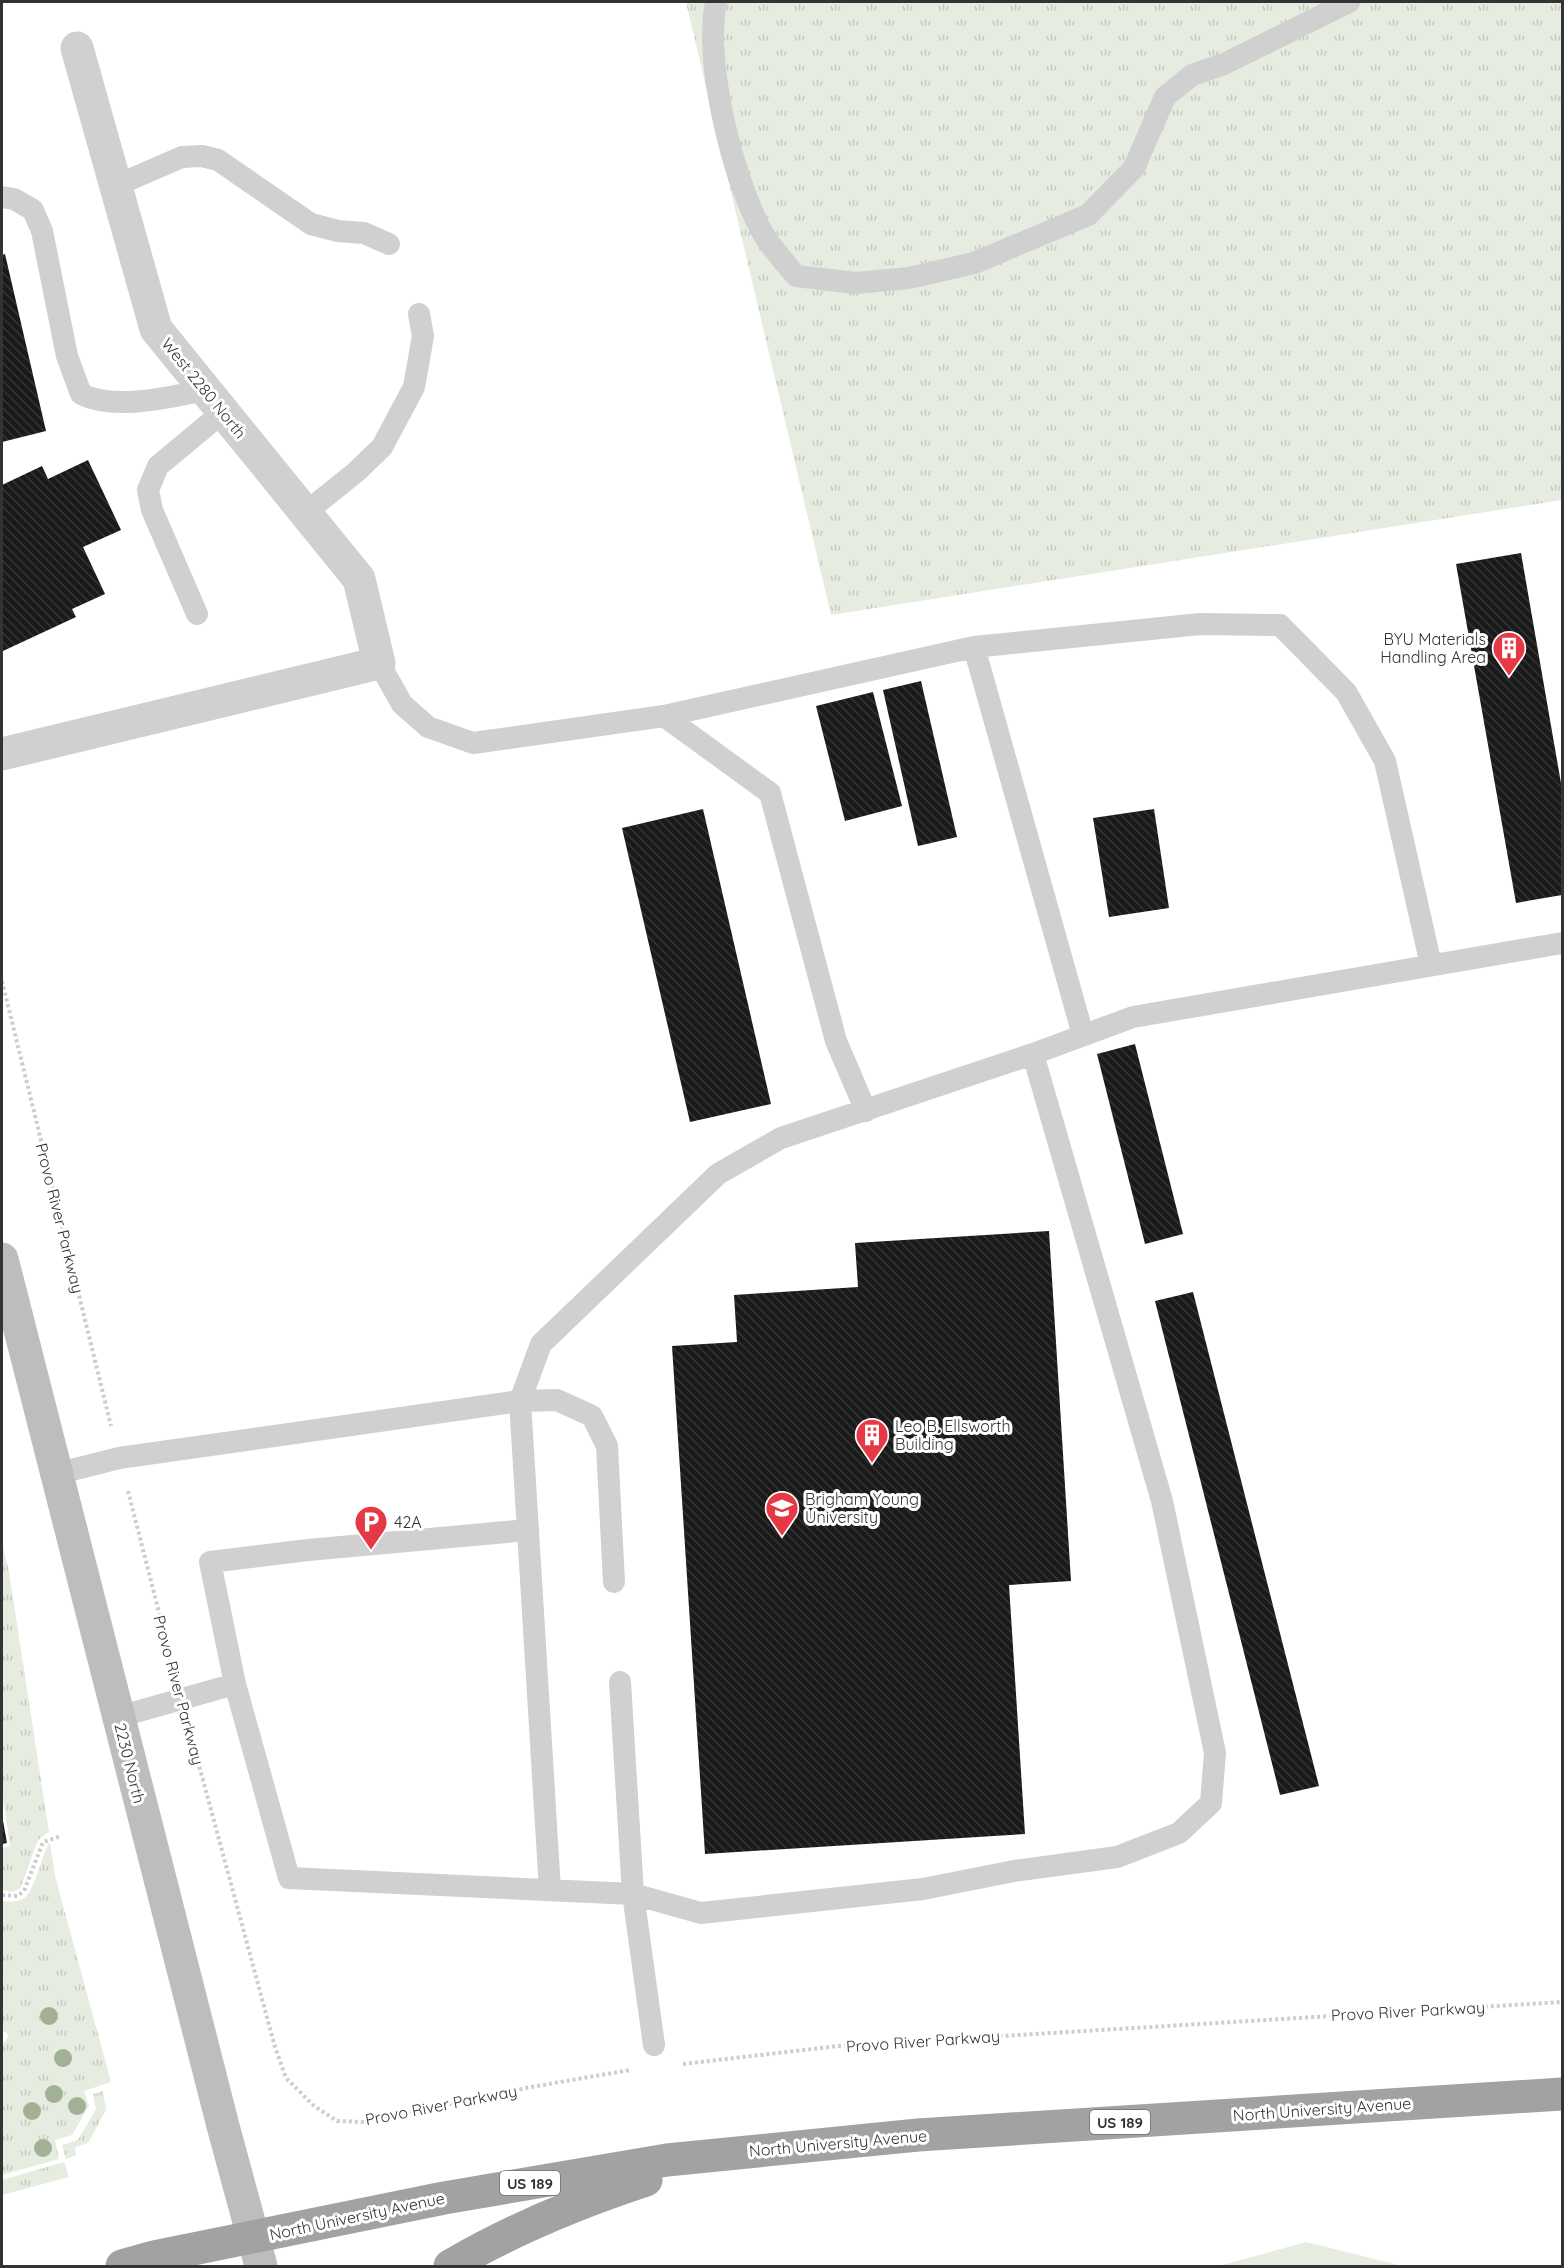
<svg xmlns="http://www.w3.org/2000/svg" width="1564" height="2268" viewBox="0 0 1564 2268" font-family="Quicksand,sans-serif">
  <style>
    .grass { fill: url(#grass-tufts) }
    .green { fill: #e6ecdf }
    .building { fill: url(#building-back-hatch) }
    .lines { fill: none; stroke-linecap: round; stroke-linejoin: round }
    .path { stroke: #cdcdcd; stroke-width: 4; stroke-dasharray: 3 3; stroke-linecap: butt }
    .service { stroke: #d0d0d0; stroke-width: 22 }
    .minor { stroke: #d0d0d0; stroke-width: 33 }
    .secondary { stroke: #bdbdbd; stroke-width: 33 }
    .trunk { stroke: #a2a2a2; stroke-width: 33 }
    .tree { fill: #a2b095 }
    .labels { text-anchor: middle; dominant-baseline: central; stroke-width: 6; stroke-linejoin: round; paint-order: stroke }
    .shield { fill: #fff; stroke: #707070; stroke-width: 1.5 }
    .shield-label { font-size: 15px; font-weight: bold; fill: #333 }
    .street-label { font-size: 16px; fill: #333; stroke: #fff }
    .poi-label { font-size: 16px; fill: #333; stroke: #fff; text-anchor: start }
  </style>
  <defs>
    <pattern id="grass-tufts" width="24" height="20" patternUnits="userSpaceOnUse" patternTransform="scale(1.5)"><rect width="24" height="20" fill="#e6ecdf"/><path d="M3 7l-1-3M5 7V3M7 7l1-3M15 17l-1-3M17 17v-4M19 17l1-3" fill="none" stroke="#c6cbc0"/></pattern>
    <pattern id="building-back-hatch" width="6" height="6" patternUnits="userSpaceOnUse" patternTransform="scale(1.5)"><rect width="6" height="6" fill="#1a1a1a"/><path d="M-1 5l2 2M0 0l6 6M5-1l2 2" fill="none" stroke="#333"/></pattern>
  </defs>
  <rect width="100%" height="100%" fill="#fff"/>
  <path class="grass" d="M686 2H1562V500L831 615Z
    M2 1542 9 1572 49 1832 42 1836 37 1842 21 1887C15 1893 10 1892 2 1890V1848L10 1846 2 1791Z
    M50 1843 55 1876 111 2082 84 2091 89 2106 72 2135 55 2140 59 2159 2 2175V2046L9 2035 2 2030V1980L4 1976 2 1975V1901C11 1902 22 1903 28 1894 35 1885 43 1856 48 1844Z
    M103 2091 106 2110 88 2143 75 2147 76 2155 66 2159 62 2145 78 2140 96 2109 93 2094Z
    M64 2162 69 2177 2 2195V2180Z"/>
  <path class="green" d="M1306 2242 1402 2266H1219Z"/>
  <path class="building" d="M5 254 46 431 2 442V255Z
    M88 460 121 530 83 547 105 594 72 609 76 617 3 651 2 485 42 466 48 479Z
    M1521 553 1562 789V895L1516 903 1456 564Z
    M921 681 957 837 918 846 883 690Z
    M873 692 902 806 845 821 816 706Z
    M703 809 771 1104 690 1122 622 828Z
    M1154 809 1169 908 1109 917 1093 818Z
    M1135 1044 1183 1234 1145 1244 1097 1054Z
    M1049 1231 1071 1581 1009 1585 1025 1834 705 1854 672 1346 737 1342 734 1295 858 1287 855 1243Z
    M1193 1292 1319 1786 1280 1795 1155 1301Z
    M2 1815 7 1843 2 1844Z"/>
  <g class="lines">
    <path class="path" d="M2 981 111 1426
      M128 1491 173 1667
      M190 1732 275 2047 286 2078 313 2105 337 2121 362 2122 531 2087 630 2070
      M2 1895 17 1896 24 1891 43 1842 61 1836
      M683 2064 838 2046 1562 2002"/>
    <path class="service" d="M716 2C704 62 732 174 760 228 769 246 784 261 796 276L856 283 909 278 974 263 1088 215 1134 168 1165 97 1192 75 1224 64 1349 2
      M115 186 182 157 202 156 218 160 311 224 338 231 364 233 389 244
      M2 197 14 199 33 210 42 231 67 356 81 394C115 411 169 397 206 390
      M305 513 356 472 382 447 414 387 423 336 419 314
      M197 614 152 510 148 490 158 466 223 412
      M974 647 1083 1035
      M379 663 402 704 428 727 473 743 664 716 770 793 836 1041 866 1111
      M664 716 974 647 1200 624 1280 625 1346 692 1385 761 1431 965
      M56 1474 119 1458 520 1401 550 1890
      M614 1582 607 1446 592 1416 557 1400 520 1401 541 1344 718 1174 781 1138 1033 1054 1133 1017 1562 943
      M620 1682 633 1894 654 2045
      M235 1684 210 1562 308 1550 528 1530
      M118 1717 235 1684 289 1878 633 1894 701 1913 923 1889 1014 1871 1117 1857 1179 1833 1211 1803 1215 1753 1162 1501 1033 1054"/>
    <path class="minor" d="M2 754 379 663 359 579 156 329 77 48"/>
    <path class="secondary" d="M2 1259 223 2126 261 2266"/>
    <path class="trunk" d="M122 2266 154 2257 444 2198 667 2160 918 2135 1562 2094
      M450 2266C511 2230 579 2202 646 2180"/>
  </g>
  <g class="tree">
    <circle cx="49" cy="2016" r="9"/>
    <circle cx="63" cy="2058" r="9"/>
    <circle cx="54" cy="2094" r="9"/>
    <circle cx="77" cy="2106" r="9"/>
    <circle cx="32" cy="2111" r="9"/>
    <circle cx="43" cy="2148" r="9"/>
  </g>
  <defs>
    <g id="building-pin" transform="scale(1.725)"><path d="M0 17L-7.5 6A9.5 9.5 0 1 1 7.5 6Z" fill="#e63946" stroke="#fff"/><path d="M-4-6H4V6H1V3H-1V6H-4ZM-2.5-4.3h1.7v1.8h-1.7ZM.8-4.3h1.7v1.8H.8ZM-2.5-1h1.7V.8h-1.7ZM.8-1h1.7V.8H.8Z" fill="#fff"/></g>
    <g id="university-pin" transform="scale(1.725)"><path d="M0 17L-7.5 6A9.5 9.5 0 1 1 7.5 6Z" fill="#e63946" stroke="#fff"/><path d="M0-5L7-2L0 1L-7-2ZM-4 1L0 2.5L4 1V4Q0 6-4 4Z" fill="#fff"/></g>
    <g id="parking-pin" transform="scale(1.725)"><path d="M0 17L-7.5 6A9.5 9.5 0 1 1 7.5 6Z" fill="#e63946" stroke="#fff"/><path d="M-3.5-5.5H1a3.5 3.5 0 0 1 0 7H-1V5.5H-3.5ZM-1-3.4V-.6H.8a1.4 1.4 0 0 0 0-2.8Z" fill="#fff"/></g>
  </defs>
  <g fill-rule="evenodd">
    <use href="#building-pin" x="1509" y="648"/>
    <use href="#building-pin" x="872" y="1435"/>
    <use href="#university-pin" x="782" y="1508"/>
    <use href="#parking-pin" x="371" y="1522"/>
  </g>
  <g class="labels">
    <g class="shield">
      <rect x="1090" y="2110" width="60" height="24" rx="4.5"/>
      <rect x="500" y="2171" width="60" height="24" rx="4.5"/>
    </g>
    <g class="shield-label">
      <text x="1120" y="2122">US 189</text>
      <text x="530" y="2183">US 189</text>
    </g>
    <g class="street-label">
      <text transform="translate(204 388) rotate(51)">West 2280 North</text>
      <text transform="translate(60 1218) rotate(76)">Provo River Parkway</text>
      <text transform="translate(179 1690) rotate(75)">Provo River Parkway</text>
      <text transform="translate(130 1763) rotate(76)">2230 North</text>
      <text transform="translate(1408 2011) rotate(-3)">Provo River Parkway</text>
      <text transform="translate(923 2041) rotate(-4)">Provo River Parkway</text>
      <text transform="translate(441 2105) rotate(-11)">Provo River Parkway</text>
      <text transform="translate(1322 2109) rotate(-4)">North University Avenue</text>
      <text transform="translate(838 2143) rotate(-5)">North University Avenue</text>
      <text transform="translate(357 2216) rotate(-12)">North University Avenue</text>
    </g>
    <g class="poi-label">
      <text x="1486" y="639" text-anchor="end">BYU Materials<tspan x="1486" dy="18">Handling Area</tspan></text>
      <text x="895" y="1426">Leo B. Ellsworth<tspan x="895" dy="18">Building</tspan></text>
      <text x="805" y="1499">Brigham Young<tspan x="805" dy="18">University</tspan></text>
      <text x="394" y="1522">42A</text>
    </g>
  </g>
  <rect width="1564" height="2268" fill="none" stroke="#333333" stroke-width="6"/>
</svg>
